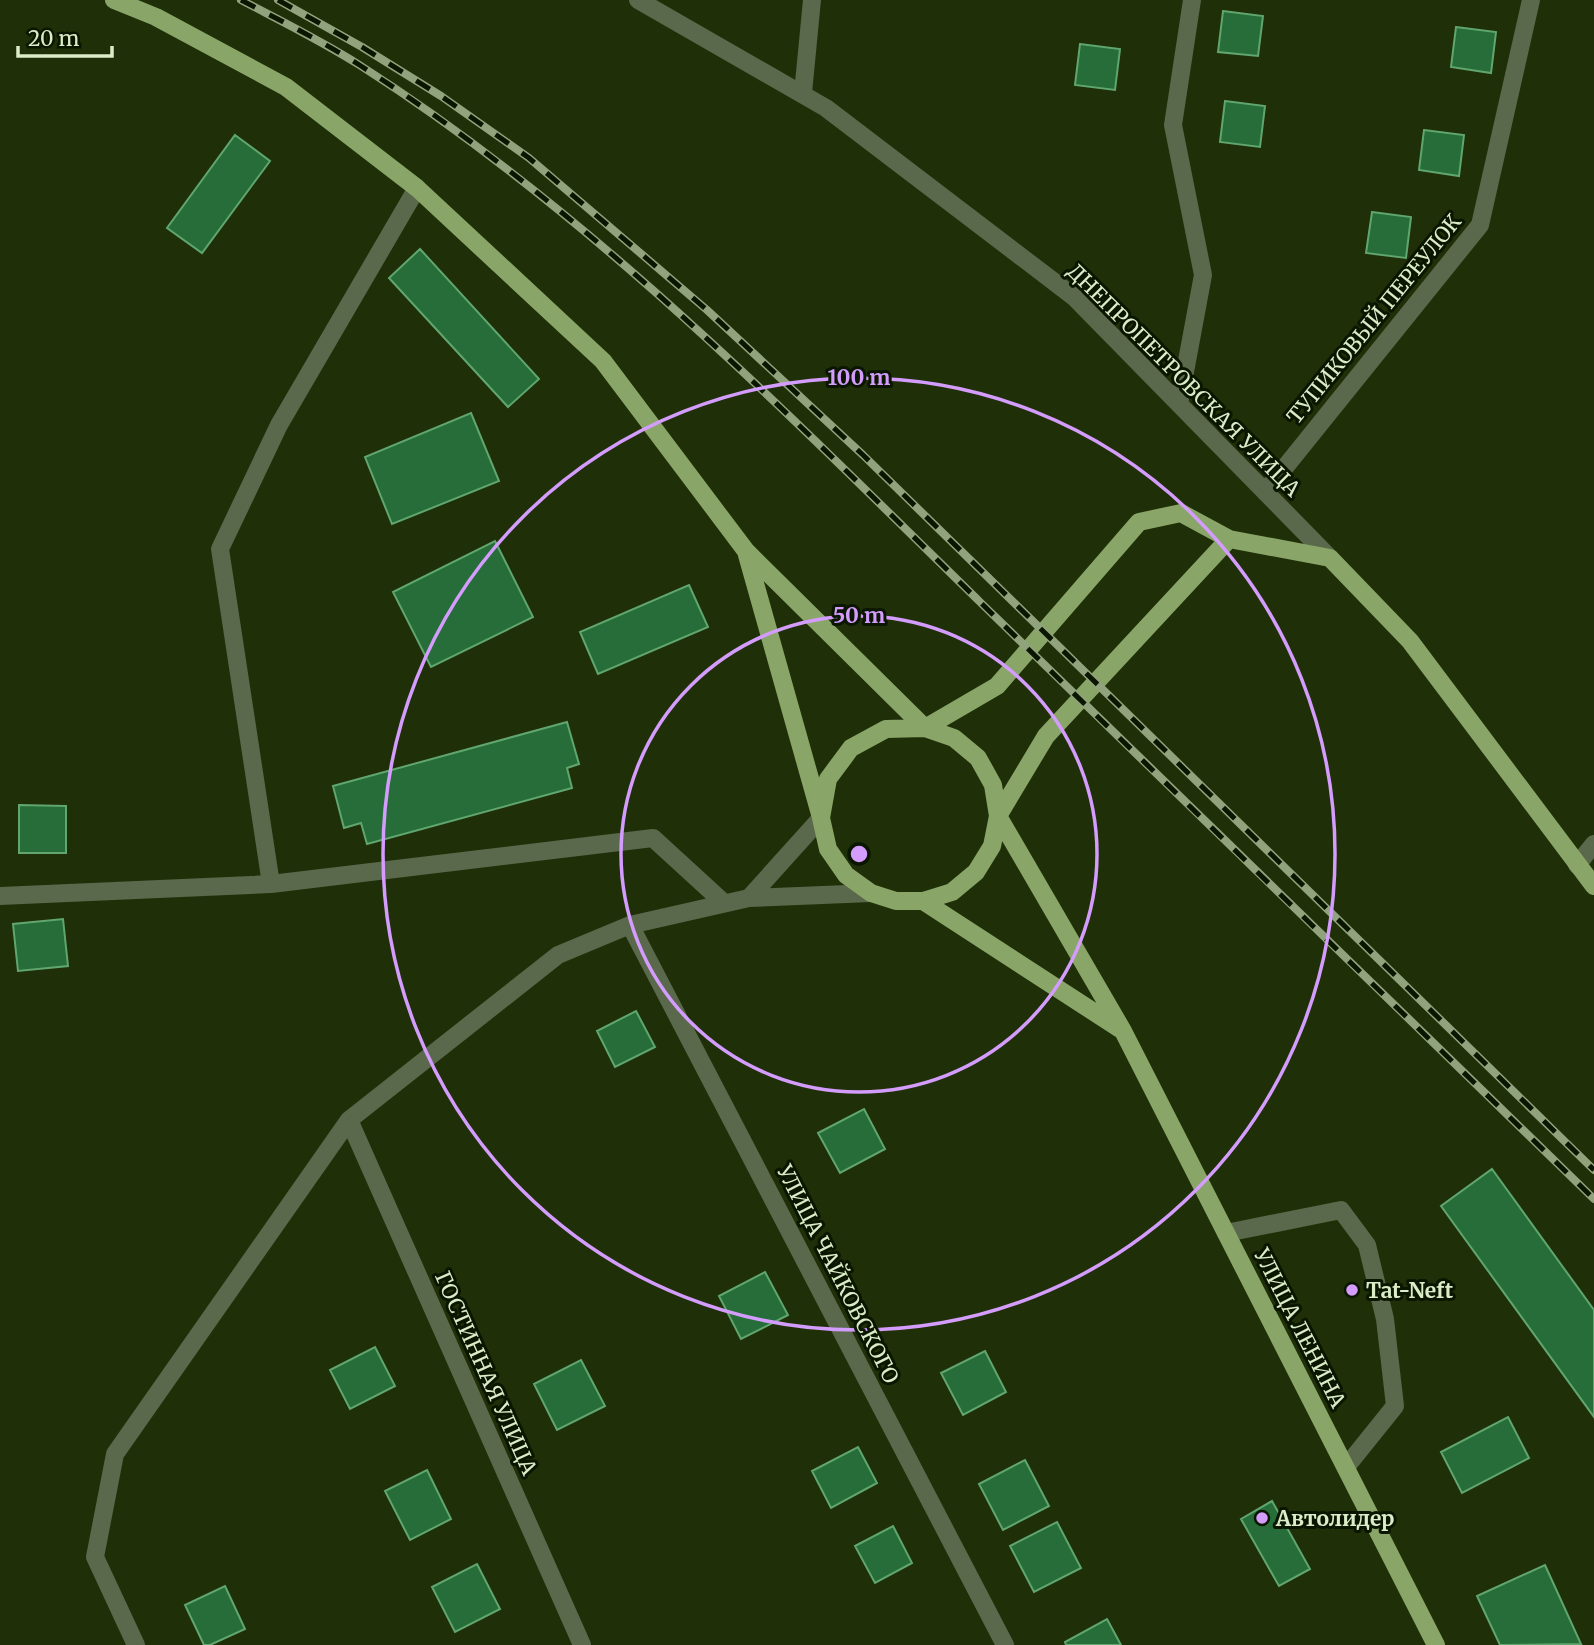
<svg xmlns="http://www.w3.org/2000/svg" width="1594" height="1645" viewBox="0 0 1594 1645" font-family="Merriweather,serif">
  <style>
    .building { fill: #266d39; stroke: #60a66e; stroke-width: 2 }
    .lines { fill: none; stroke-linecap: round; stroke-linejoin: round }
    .minor { stroke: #5a684b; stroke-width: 18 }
    .major { stroke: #89a668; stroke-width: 18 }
    .rail-casing { stroke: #91a37d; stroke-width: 8 }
    .rail { stroke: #0a1600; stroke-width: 5; stroke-dasharray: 16; stroke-linecap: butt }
    .ring { fill: none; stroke: #d39cfd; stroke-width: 3.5 }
    .poi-dot { fill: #d39cfd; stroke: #0a1600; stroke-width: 2.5 }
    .labels { text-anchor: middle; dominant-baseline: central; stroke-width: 6; stroke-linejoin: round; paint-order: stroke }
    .street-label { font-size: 21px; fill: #daedc8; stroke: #0a1600 }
    .poi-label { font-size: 21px; font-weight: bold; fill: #daedc8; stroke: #0a1600; text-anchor: start }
    .centre { fill: #d39cfd; stroke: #0a1600; stroke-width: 3.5 }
    .ring-label { font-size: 21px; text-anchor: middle; font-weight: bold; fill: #d39cfd; stroke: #0a1600; stroke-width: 6; stroke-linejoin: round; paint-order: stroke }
  </style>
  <rect width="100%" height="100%" fill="#1f2f08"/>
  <path class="building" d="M1223 11 1263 16 1258 56 1218 52Z
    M1456 27 1496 32 1491 73 1451 67Z
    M1080 44 1120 49 1115 90 1075 85Z
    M1225 101 1265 106 1260 147 1220 142Z
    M1424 130 1464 135 1459 176 1419 170Z
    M235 135 270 161 202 253 167 228Z
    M1372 212 1411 217 1406 258 1366 253Z
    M420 249 539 379 508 407 389 278Z
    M471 413 499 481 392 524 365 457Z
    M495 541 533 617 431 667 393 592Z
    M689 585 708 627 598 674 580 632Z
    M567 722 579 764 567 768 572 788 367 844 361 823 344 828 333 786Z
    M19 805 66 806V853H19Z
    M63 919 68 966 18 971 13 924Z
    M636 1011 655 1047 615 1067 597 1031Z
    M864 1109 885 1149 840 1173 818 1133Z
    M1492 1169 1594 1310V1417L1441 1206Z
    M765 1272 788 1315 741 1339 719 1296Z
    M375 1347 395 1386 350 1409 330 1370Z
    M985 1351 1006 1392 963 1415 941 1373Z
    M581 1360 605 1406 557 1430 534 1384Z
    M1508 1417 1529 1458 1462 1493 1441 1452Z
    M858 1447 877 1483 831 1508 812 1471Z
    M1025 1460 1049 1506 1003 1530 979 1484Z
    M427 1470 451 1519 410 1540 385 1491Z
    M1272 1501 1310 1569 1279 1586 1241 1519Z
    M1057 1522 1081 1568 1034 1592 1010 1546Z
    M893 1526 912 1563 875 1583 855 1546Z
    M477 1564 500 1609 455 1632 432 1587Z
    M1545 1565 1581 1644 1500 1645 1477 1596Z
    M225 1586 245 1629 210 1645H204L185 1605Z
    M1107 1619 1121 1645H1066L1065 1642Z"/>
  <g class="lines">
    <path class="minor" d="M638 0 826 108 1074 297 1330 558
      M803 93 812 0
      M1179 404 1203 275 1173 125 1192 0
      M1265 492 1480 225 1531 0
      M1577 865 1594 844
      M271 884 220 549 279 425 417 188
      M0 896 271 884 653 838 724 903
      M749 898 821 818
      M630 925 1005 1645
      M349 1120 582 1645
      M1226 1233 1341 1210 1367 1245 1385 1319 1395 1406 1346 1467
      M136 1645 95 1557 115 1454 349 1120 558 955 630 925 749 898 871 893"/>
    <path class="major" d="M114 0 156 17 286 87 417 188 603 361 746 551 925 728 954 738 978 758 993 785 998 816 992 846 976 872 952 892 923 901H896L871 893 846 875 828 849 821 818 828 779 851 748 886 729 925 728 997 686 1139 522 1181 513 1229 539 1330 558 1410 641 1594 886
      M1229 539 1046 736 998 816 1123 1031 1436 1645
      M747 555 820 814
      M923 901 1120 1029"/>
    <g class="rail-casing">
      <path id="rail" d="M241 0C281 21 322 41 361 66 591 213 785 411 980 602 1184 801 1389 1000 1594 1199
        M278 0 362 47 441 96 529 158 707 310 863 455 1594 1170"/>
    </g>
    <use href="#rail" class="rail"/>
  </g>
  <g class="ring">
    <circle cx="859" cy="854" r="238"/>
    <circle cx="859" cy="854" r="476"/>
  </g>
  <g class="poi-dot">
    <circle cx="1352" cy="1290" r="7"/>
    <circle cx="1262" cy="1518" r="7"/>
  </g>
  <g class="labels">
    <g class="street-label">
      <text transform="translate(1374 319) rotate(-51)">ТУПИКОВЫЙ ПЕРЕУЛОК</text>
      <text transform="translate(1184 380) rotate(45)">ДНЕПРОПЕТРОВСКАЯ УЛИЦА</text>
      <text transform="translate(838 1274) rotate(63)">УЛИЦА ЧАЙКОВСКОГО</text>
      <text transform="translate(1300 1328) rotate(63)">УЛИЦА ЛЕНИНА</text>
      <text transform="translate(486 1373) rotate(66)">ГОСТИННАЯ УЛИЦА</text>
    </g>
    <g class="poi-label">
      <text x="1366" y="1290">Tat-Neft</text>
      <text x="1276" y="1518">Автолидер</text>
    </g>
  </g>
  <circle cx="859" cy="854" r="10" class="centre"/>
  <g class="ring-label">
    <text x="859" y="385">100 m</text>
    <text x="859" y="623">50 m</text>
  </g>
  <path d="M18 46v10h94v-10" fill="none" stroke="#daedc8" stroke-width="3.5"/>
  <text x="28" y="46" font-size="21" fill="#daedc8" stroke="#0a1600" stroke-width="5" paint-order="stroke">20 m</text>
</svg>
